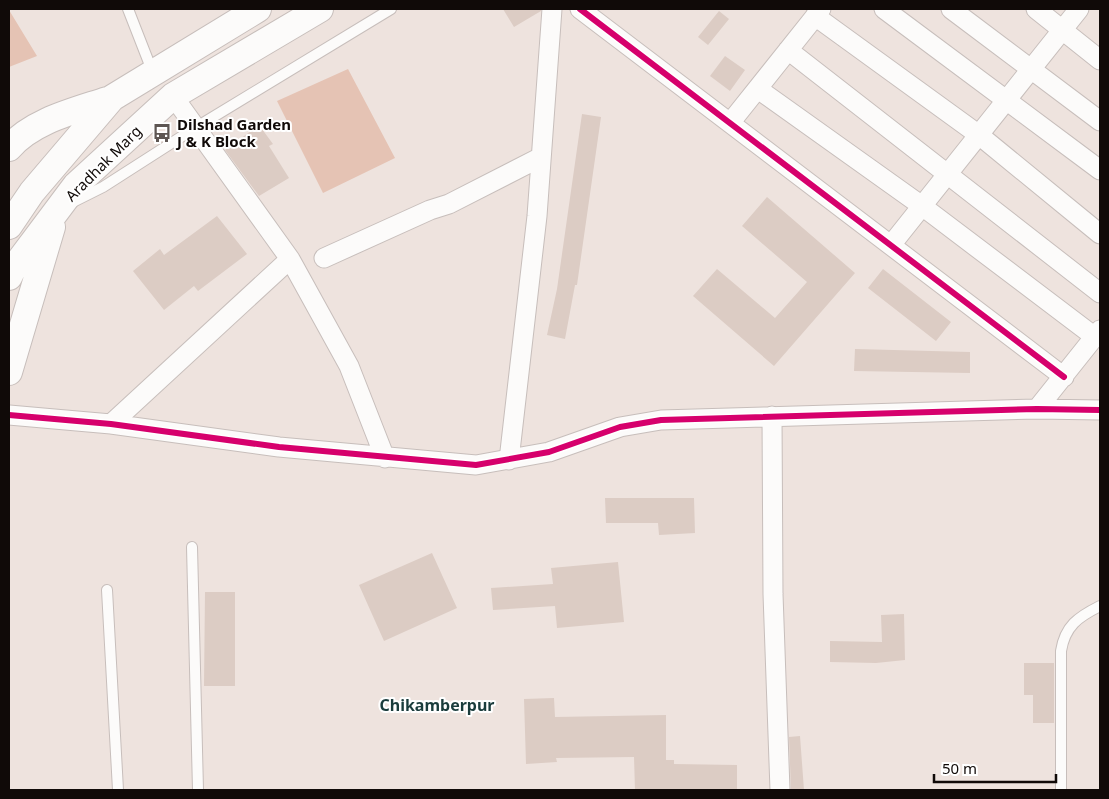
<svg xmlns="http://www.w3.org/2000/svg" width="1109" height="799" viewBox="0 0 1109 799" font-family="'Noto Sans',sans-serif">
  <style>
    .green { fill: #e5c3b4 }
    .building { fill: #dcccc4 }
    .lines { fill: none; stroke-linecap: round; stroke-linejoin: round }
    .lane-casing { stroke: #c7bebb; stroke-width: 12 }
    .street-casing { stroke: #c7bebb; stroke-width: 21 }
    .secondary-casing { stroke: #c7bebb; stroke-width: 28 }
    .lane { stroke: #fcfbfa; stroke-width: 10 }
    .street { stroke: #fcfbfa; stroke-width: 19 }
    .secondary { stroke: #fcfbfa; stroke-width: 26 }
    .cycleway-casing { stroke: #fff; stroke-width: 9 }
    .cycleway { stroke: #d6006c; stroke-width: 6 }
    .labels { text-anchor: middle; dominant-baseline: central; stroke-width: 4; stroke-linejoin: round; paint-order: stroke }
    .poi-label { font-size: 15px; font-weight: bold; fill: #100a08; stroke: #fff; text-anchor: start }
    .street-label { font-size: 15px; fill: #100a08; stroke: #fff }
    .neighbourhood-label { font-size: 16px; font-weight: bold; fill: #1a3c3c; stroke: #fff }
  </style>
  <rect width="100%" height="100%" fill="#eee3de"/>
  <path class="green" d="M9 10 37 56 9 67Z
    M348 69 395 158 323 193 277 101Z"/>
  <path class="building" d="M503 9H541V11L514 27Z
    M719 11 729 19 708 45 698 37Z
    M725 56 745 70 730 91 710 76Z
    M582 114 601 117 577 285H575L565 339 547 335 557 289Z
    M259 125 273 144 269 146 289 178 259 196 225 150Z
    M767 197 855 273 774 366 693 296 717 269 775 318 807 282 742 226Z
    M217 216 247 254 198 291 194 286 164 310 133 271 160 249 164 255Z
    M883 269 951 322 936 341 868 288Z
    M855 349 970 352V373L854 371Z
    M605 498H694L695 533 659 535 658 523H606Z
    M432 553 457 608 384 641 359 585Z
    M618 562 624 622 557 628 555 606 493 610 491 588 553 584 551 568Z
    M205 592H235V686H204Z
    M904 614 905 660 876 663 830 662V641L882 642 881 615Z
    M1024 663H1054V723H1033V695H1024Z
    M554 698 555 717 666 715V760H674V764L737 765V790H635L634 757 556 758 557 762 526 764 524 699Z
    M800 736 804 790H791L789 737Z"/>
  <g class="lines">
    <g class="lane-casing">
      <path id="lane" d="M128 9 153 73
        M71 203 103 187 195 128 391 9
        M192 547 198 790
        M107 590 118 790
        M1061 790V651C1065 626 1078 617 1100 606"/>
    </g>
    <g class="street-casing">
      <path id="street" d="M580 9 1064 377
        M884 9 1100 170
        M951 9 1100 121
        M1036 9 1100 60
        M815 16 979 135 1100 234
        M788 50 1100 293
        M758 89 922 206 1095 337
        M173 96 290 259 349 366 385 458
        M730 123 821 9
        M891 245 1079 9
        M324 258 430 210 449 204 541 157
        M1037 409 1100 330
        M9 415 111 424 279 447 476 465 549 452 620 427 661 420 1037 409 1100 410
        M772 416 773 594 780 790
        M111 424 290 259
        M509 460 537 216 552 9"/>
    </g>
    <g class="secondary-casing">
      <path id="secondary" d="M9 148C32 121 74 111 107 100
        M9 226 32 192 112 98 258 9
        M9 277 13 269 76 185 173 96 320 9
        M9 372 52 227"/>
    </g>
    <use href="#lane" class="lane"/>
    <use href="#street" class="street"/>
    <use href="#secondary" class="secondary"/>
    <g class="cycleway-casing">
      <path id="cycleway" d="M580 9 1064 377
        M9 415 111 424 279 447 476 465 549 452 620 427 661 420 1037 409 1100 410"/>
    </g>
    <use href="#cycleway" class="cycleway"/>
  </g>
  <defs>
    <g id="bus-bare" transform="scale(1.5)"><path d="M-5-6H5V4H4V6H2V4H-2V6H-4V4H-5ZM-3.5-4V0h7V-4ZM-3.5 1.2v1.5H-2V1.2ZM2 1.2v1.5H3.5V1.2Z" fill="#5e5653" stroke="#fff" stroke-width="2.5" paint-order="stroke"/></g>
  </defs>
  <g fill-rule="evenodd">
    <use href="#bus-bare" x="162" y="133"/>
  </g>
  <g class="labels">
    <g class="poi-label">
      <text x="177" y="124">Dilshad Garden<tspan x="177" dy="17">J &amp; K Block</tspan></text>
    </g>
    <g class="street-label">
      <text transform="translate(103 163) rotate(-45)">Aradhak Marg</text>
    </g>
    <g class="neighbourhood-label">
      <text x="437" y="705">Chikamberpur</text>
    </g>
  </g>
  <rect width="1109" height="799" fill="none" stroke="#100a08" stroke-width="20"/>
  <path d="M934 774v8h122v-8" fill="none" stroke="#100a08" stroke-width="2.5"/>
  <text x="942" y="774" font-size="15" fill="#100a08" stroke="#ffffff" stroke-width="4" paint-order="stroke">50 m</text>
</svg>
